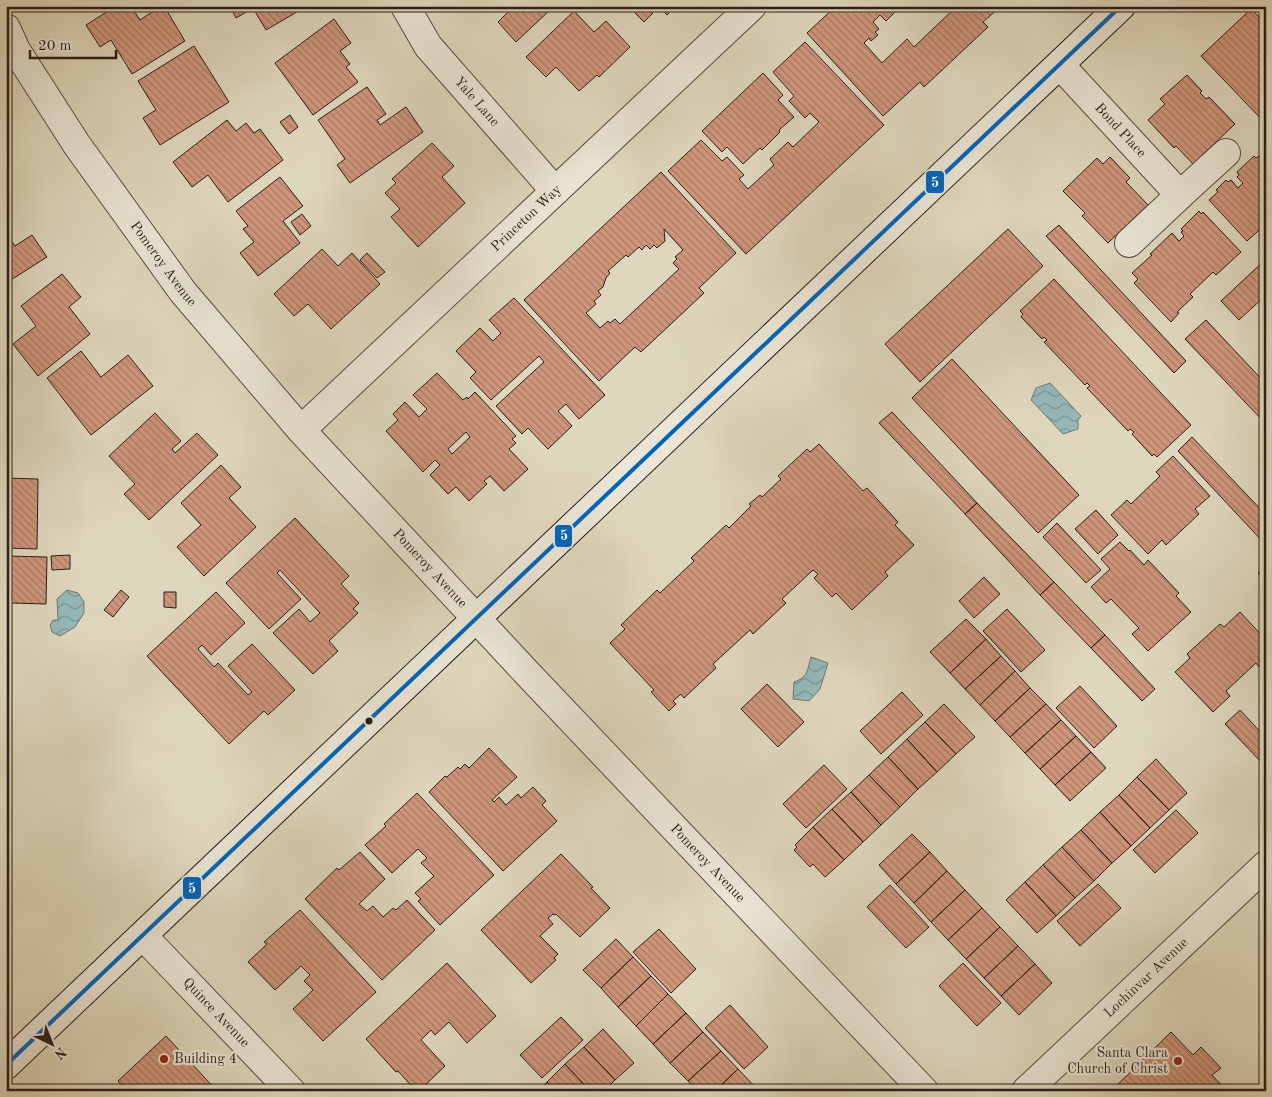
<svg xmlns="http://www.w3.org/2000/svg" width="1272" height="1097" viewBox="0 0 1272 1097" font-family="'Old Standard TT',serif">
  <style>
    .water { fill: url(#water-waves); stroke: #6a7a78 }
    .building { fill: url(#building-back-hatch); stroke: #2a1d16; fill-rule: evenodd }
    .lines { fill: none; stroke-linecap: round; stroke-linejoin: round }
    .minor-casing { stroke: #574c40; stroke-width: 30 }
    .tertiary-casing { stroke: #574c40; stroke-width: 30 }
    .secondary-casing { stroke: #2a1d16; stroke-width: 30 }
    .minor { stroke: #eae5d4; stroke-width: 28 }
    .tertiary { stroke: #eae5d4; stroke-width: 28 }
    .secondary { stroke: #eae5d4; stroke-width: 28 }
    .bus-1-casing { stroke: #eae5d4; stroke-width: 8 }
    .bus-1 { stroke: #0065bd; stroke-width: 4 }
    .bus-dot { fill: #2a1d16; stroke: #eae5d4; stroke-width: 2 }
    .poi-dot { fill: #8f2418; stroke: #eae5d4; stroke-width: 2 }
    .labels { text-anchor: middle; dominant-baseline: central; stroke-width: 4.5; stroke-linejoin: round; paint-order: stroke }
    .street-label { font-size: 14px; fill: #2a1d16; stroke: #eae5d4 }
    .poi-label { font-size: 14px; fill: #2a1d16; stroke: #eae5d4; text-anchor: end }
    .line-badge { stroke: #eae5d4; stroke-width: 2 }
    .badge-label { font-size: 14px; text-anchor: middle; font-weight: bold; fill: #fff }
  </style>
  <defs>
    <pattern id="water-waves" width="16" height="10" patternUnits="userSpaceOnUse" patternTransform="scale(1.25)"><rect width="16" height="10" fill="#95b8b9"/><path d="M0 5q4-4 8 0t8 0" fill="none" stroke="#7a9595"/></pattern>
    <pattern id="building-back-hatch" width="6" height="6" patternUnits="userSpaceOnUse" patternTransform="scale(1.25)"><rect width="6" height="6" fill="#d0967c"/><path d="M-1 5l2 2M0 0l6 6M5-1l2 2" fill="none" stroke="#a97a65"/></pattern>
  </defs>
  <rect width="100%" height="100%" fill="#dfd7bd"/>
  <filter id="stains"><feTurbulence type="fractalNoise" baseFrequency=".004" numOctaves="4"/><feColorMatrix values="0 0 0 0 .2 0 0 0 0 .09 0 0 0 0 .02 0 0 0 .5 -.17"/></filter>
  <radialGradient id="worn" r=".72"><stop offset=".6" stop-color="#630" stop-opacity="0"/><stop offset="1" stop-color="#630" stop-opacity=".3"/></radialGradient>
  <path class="water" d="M1050 383 1081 416 1078 420V429L1063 434 1031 400 1036 388Z
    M67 590 78 593 84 602V613L75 627 60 636 52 632 50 625 53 620H58L57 599Z
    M811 657 828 663 820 689 809 701 793 699 794 682C808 677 807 671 811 657Z"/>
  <path class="building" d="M116 6H131L140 20 161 6H164L185 41 132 74 111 40 100 47 86 25Z
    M230 6H307L266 30 253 8 236 18Z
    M506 6H547L550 10 516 42 498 22 510 10Z
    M631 6H646L653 13 644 22 630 8Z
    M658 6H676L667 15Z
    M836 6H893L897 10 886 21 880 15 873 22 879 29 875 32 878 35 871 41 869 38 864 43 882 63 907 39 914 47 957 6H1001L983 22 988 27 924 87 920 82 883 116 807 33Z
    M1251 9 1266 24V39L1264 41 1266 44V124L1201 56Z
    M574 11 594 32 606 21 630 47 599 77 597 75 579 91 556 67 546 77 526 57Z
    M334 19 351 43 340 51 350 64 346 67 358 82 313 115 275 63Z
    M805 42 884 125 746 254 668 171 701 140 722 161 727 157 744 175 739 179 748 189 774 165 770 159 788 142 793 147 819 122 810 113 805 118 789 101 794 96 773 72Z
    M194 46 229 102 160 145 143 118 156 110 138 81Z
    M763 73 783 95 778 100 794 117 779 130 780 132 762 150 760 148 743 164 727 147 722 152 702 131Z
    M1187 75 1202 91 1200 93 1206 99 1209 97 1235 124 1193 164 1176 146 1174 148 1148 120 1165 104 1160 99Z
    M367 87 386 114 377 120 380 125 406 107 423 132 350 183 337 165 345 159 318 120Z
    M290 115 298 127 289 134 280 122Z
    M227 120 236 131 246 123 254 133 260 129 283 160 228 202 208 175 192 187 173 162Z
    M432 143 454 166 442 177 465 203 418 247 391 217 400 209 385 193 396 183 392 179Z
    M1254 156 1256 158 1259 156 1266 163V224L1247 241 1209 200 1218 192 1216 190 1226 180 1228 182 1231 180 1238 188 1243 183 1237 177 1239 175 1237 172Z
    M1110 157 1130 178 1126 182 1148 205 1108 243 1082 216 1085 213 1063 191 1097 158 1103 164Z
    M661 172 736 253 699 288 704 293 641 352 635 347 599 381 524 300ZM664 229 683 250 675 257 677 259 673 263 679 269 620 324 615 319 610 323 608 321 600 328 586 313 596 304 594 301 601 295 598 291 603 287 606 278 610 273 608 271 626 255 628 257 639 247 642 250 646 245 650 249 654 245 657 248 665 241Z
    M280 177 303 206 283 221 300 243 258 276 240 253 254 242 243 229 248 226 236 211Z
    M1199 211 1201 214 1203 212 1241 252 1216 275 1213 272 1190 294 1193 297 1177 312 1179 313 1171 322 1134 283 1138 279 1132 273 1152 255 1150 254 1172 233 1179 241 1184 236 1181 232 1183 231 1181 229Z
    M302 214 311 226 300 235 291 222Z
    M1059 225 1186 361 1174 373 1046 236Z
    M1008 229 1043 266 920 382 885 344Z
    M6 232 15 246 32 235 47 257 6 283Z
    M322 249 338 266 352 253 380 284 331 329 308 304 294 316 274 294Z
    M367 253 385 272 377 278 360 260Z
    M1266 259V295L1239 320 1221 301Z
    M62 274 81 297 69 307 90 334 38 376 13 344 36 326 21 306Z
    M1054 279 1191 425 1157 457 1154 454 1152 456 1132 434 1134 432 1130 429 1128 431 1087 388 1090 386 1087 383 1085 385 1044 342 1047 340 1044 337 1042 339 1021 317 1023 314 1020 311Z
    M514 298 605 395 579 419 566 404 558 411 572 426 548 449 528 428 522 434 496 406 544 362 539 356 491 400 470 378 476 372 456 351 480 328 493 341 501 333 489 320Z
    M1206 320 1266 384V424L1185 339Z
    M81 351 101 377 128 355 153 386 91 435 47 378Z
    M952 359 1079 495 1038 533 912 398Z
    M437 373 463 400 467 397 468 399 475 392 516 436 512 439 516 443 509 449 528 469 504 491 490 476 484 481 487 484 469 501 456 487 448 494 430 475 440 465 435 460 423 472 386 431 398 420 393 414 405 402 419 417 427 409 413 395ZM466 432 470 437 452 454 448 449Z
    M892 412 977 503 965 514 879 423Z
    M155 413 181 441 172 449 175 453 197 433 218 455 149 520 124 494 135 484 109 456Z
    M1192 437 1266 515V543L1265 544 1178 451Z
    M819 444 863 491 867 488 898 522 895 525 914 545 885 572 888 576 852 610 836 593 832 597 814 578 818 574 813 570 782 599 786 603 753 634 750 630 713 664 716 668 684 698 681 694 673 701 676 704 669 711 651 692 654 690 610 643 625 629 621 625 657 590 660 593 694 561 691 558 726 525 729 528 751 506 749 504 760 495 762 497 781 479 778 476 807 449 810 452Z
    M1173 456 1210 496 1195 509 1199 514 1166 545 1162 540 1148 554 1111 515 1127 500 1131 504 1160 476 1156 472Z
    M221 465 241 487 229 498 256 527 204 576 177 547 201 525 181 503Z
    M6 478 38 479 37 549 6 548Z
    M977 503 1054 582 1040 595 965 514Z
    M1096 510 1118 535 1098 554 1075 529Z
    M295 518 349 576 341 584 359 603 353 609 358 613 329 641 338 651 313 674 273 633 299 609 310 622 320 613 280 570 277 573 301 599 269 629 226 583Z
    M1057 523 1101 570 1086 583 1043 537Z
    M1120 542 1129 551 1130 550 1144 565 1148 560 1179 593 1176 596 1191 612 1148 651 1132 634 1139 628 1111 599 1106 603 1091 587 1110 569 1101 559Z
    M70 555V569L52 570 51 556Z
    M6 556 47 557 46 604 11 603 10 621H6Z
    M1266 566V581L1258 573Z
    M984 577 1000 594 974 618 959 601Z
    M1054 582 1105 635 1091 648 1040 595Z
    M121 590 129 597 113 617 104 610Z
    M164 592H176V608L164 607Z
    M216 592 245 623 211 655 202 645 198 649 214 667 218 663 248 695 252 692 228 666 252 644 295 690 268 715 264 711 229 744 147 656Z
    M1007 609 1045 650 1021 672 983 631Z
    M1240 612 1266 640V661L1259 667 1256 663 1226 691 1230 696 1213 712 1175 672 1190 658 1187 654 1220 624 1224 627Z
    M966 619 986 639 950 673 930 652Z
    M1105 635 1155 689 1142 701 1091 648Z
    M986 639 1001 656 965 689 950 673Z
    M1001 656 1015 671 980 705 965 689Z
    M1015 671 1030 688 995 721 980 705Z
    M767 684 804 722 778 747 741 709Z
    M1080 686 1117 726 1094 748 1056 708Z
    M1030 688 1046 704 1010 737 995 721Z
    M902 692 923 715 881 754 860 731Z
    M944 704 975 737 956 754 925 722Z
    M1046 704 1061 720 1025 753 1010 737Z
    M1266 709V723L1261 718 1265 714 1263 711Z
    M1240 710 1266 738V762L1263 764 1225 724Z
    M1061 720 1076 736 1040 769 1025 753Z
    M925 722 956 754 937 772 907 739Z
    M1076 736 1091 752 1055 785 1040 769Z
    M907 739 937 772 918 789 888 757Z
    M489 748 517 777 492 800 494 802 499 797 506 805 518 794 521 798 533 787 546 801 542 805 557 821 503 871 429 792 445 776 447 777 458 767 460 769 465 764 469 768Z
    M1091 752 1106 768 1070 801 1055 785Z
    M888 757 918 789 900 807 869 775Z
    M1156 759 1187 793 1169 810 1137 777Z
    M824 765 847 789 806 828 783 804Z
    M869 775 900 807 881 825 851 792Z
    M1137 777 1169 810 1150 828 1119 795Z
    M851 792 881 825 863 842 832 809Z
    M417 793 494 875 440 925 418 901 421 899 415 893 434 876 421 863 427 858 418 849 392 873 365 845 386 826 384 824Z
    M1119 795 1150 828 1131 846 1100 812Z
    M832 809 863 842 844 860 813 827Z
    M1176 810 1198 833 1155 873 1133 850Z
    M1100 812 1131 846 1112 863 1081 830Z
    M813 827 844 860 825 877 813 864 810 867 794 850 797 847 795 845Z
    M1081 830 1112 863 1094 881 1062 847Z
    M912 834 930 852 896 884 879 865Z
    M1062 847 1094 881 1075 898 1043 865Z
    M360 852 385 879 359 904 367 911 373 906 383 917 393 908 396 910 407 900 435 930 382 980 305 899 337 868 339 870Z
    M930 852 947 871 914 903 896 884Z
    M561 854 593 887 591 888 610 908 580 937 556 914 554 915 553 914 548 918 553 924 540 936 558 954 554 958 556 960 531 983 481 930Z
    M1043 865 1075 898 1056 916 1025 882Z
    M947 871 965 890 931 922 914 903Z
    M1025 882 1056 916 1037 933 1006 900Z
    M1098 884 1121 908 1080 946 1057 921Z
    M890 885 929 927 906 948 867 907Z
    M965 890 982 908 948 940 931 922Z
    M982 908 1000 927 966 959 948 940Z
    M300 910 376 992 323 1041 293 1009 313 990 304 981 310 975 301 966 275 990 248 962 267 944 264 942Z
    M1000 927 1018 946 984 978 966 959Z
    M659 929 696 969 671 993 633 952Z
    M616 939 633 957 601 988 583 970Z
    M1018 946 1035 964 1001 996 984 978Z
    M633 957 651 976 618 1007 601 988Z
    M447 963 496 1016 467 1043 449 1022 435 1035 431 1030 421 1040 445 1066 419 1091H416L398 1071 396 1072 366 1039Z
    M963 963 1001 1003 977 1026 939 986Z
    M1035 964 1052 983 1019 1015 1001 996Z
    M651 976 668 994 636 1026 618 1007Z
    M668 994 686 1013 653 1044 636 1026Z
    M730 1005 768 1047 744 1069 705 1028Z
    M686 1013 703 1032 670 1063 653 1044Z
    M561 1017 583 1040 542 1078 520 1055Z
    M603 1029 634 1063 615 1080 584 1047Z
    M703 1032 721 1051 688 1081 670 1063Z
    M1171 1032 1193 1055 1201 1047 1221 1068 1212 1075 1227 1091H1111Z
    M166 1036 217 1091H121L124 1088 118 1081Z
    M584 1047 615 1080 604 1091H590L565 1064Z
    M721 1051 738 1069 715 1091H697L688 1081Z
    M565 1064 590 1091H555L547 1082Z
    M738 1069 756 1088 752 1091H715Z
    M547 1082 555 1091H538Z"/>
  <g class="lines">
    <g class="minor-casing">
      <g id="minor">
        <path id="s1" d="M405 6 428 46 555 191"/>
        <path id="s2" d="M1060 65 1180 195 1226 153"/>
        <path d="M1129 243 1180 195"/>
        <path id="s3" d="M301 430 752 6"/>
        <path id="s4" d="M143 936 291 1091"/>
        <path id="s5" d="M1026 1091 1266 865"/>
      </g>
    </g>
    <g class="tertiary-casing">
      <g id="tertiary">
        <path id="s6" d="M6 28 16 50 77 145 183 292 301 430 527 673 924 1091"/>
      </g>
    </g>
    <g class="secondary-casing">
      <path id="secondary" d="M6 1065 1121 6"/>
    </g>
    <use href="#minor" class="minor"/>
    <use href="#tertiary" class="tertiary"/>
    <use href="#secondary" class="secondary"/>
    <g class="bus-1-casing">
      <path id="bus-1" d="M6 1065 1121 6"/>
    </g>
    <use href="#bus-1" class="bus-1"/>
  </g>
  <circle class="bus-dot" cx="369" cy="721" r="4.5"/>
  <g class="poi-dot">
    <circle cx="164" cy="1059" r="5"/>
    <circle cx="1178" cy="1061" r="5"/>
  </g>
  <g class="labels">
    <g class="street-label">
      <text stroke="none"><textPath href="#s1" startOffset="120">Yale Lane</textPath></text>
      <text stroke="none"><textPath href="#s2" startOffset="89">Bond Place</textPath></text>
      <text stroke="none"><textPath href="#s3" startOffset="309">Princeton Way</textPath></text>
      <text stroke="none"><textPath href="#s6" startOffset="284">Pomeroy Avenue</textPath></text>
      <text stroke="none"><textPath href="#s6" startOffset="689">Pomeroy Avenue</textPath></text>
      <text stroke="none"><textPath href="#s6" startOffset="1094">Pomeroy Avenue</textPath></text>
      <text stroke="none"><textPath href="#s5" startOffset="165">Lochinvar Avenue</textPath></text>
      <text stroke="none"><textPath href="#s4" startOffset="106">Quince Avenue</textPath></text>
    </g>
    <g class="poi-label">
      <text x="1168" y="1053">Santa Clara<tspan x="1168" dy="16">Church of Christ</tspan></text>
      <text x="174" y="1059" text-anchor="start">Building 4</text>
    </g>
  </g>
  <g class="line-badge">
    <rect x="925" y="170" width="20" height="24" rx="5" fill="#0065bd"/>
    <rect x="554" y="524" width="19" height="24" rx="5" fill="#0065bd"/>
    <rect x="182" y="876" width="20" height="24" rx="5" fill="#0065bd"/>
  </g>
  <g class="badge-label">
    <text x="935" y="187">5</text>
    <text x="564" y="540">5</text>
    <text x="192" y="893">5</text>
  </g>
  <rect width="1272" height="1097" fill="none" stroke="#dfd7bd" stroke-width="25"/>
  <rect x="8" y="8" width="1257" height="1082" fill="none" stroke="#2a1d16" stroke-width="2.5"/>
  <rect x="12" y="12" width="1247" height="1072" fill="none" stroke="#2a1d16"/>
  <g transform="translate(52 1044) rotate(137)" stroke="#eae5d4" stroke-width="4" paint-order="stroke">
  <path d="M0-4L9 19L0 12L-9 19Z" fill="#2a1d16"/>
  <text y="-8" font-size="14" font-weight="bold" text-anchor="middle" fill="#2a1d16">N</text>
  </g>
  <path d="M30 50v8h86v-8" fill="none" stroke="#2a1d16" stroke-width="2.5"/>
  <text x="38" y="50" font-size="15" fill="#2a1d16" stroke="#eae5d4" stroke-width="4" paint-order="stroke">20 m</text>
  <rect width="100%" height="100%" filter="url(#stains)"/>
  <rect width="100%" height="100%" fill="url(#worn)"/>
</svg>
